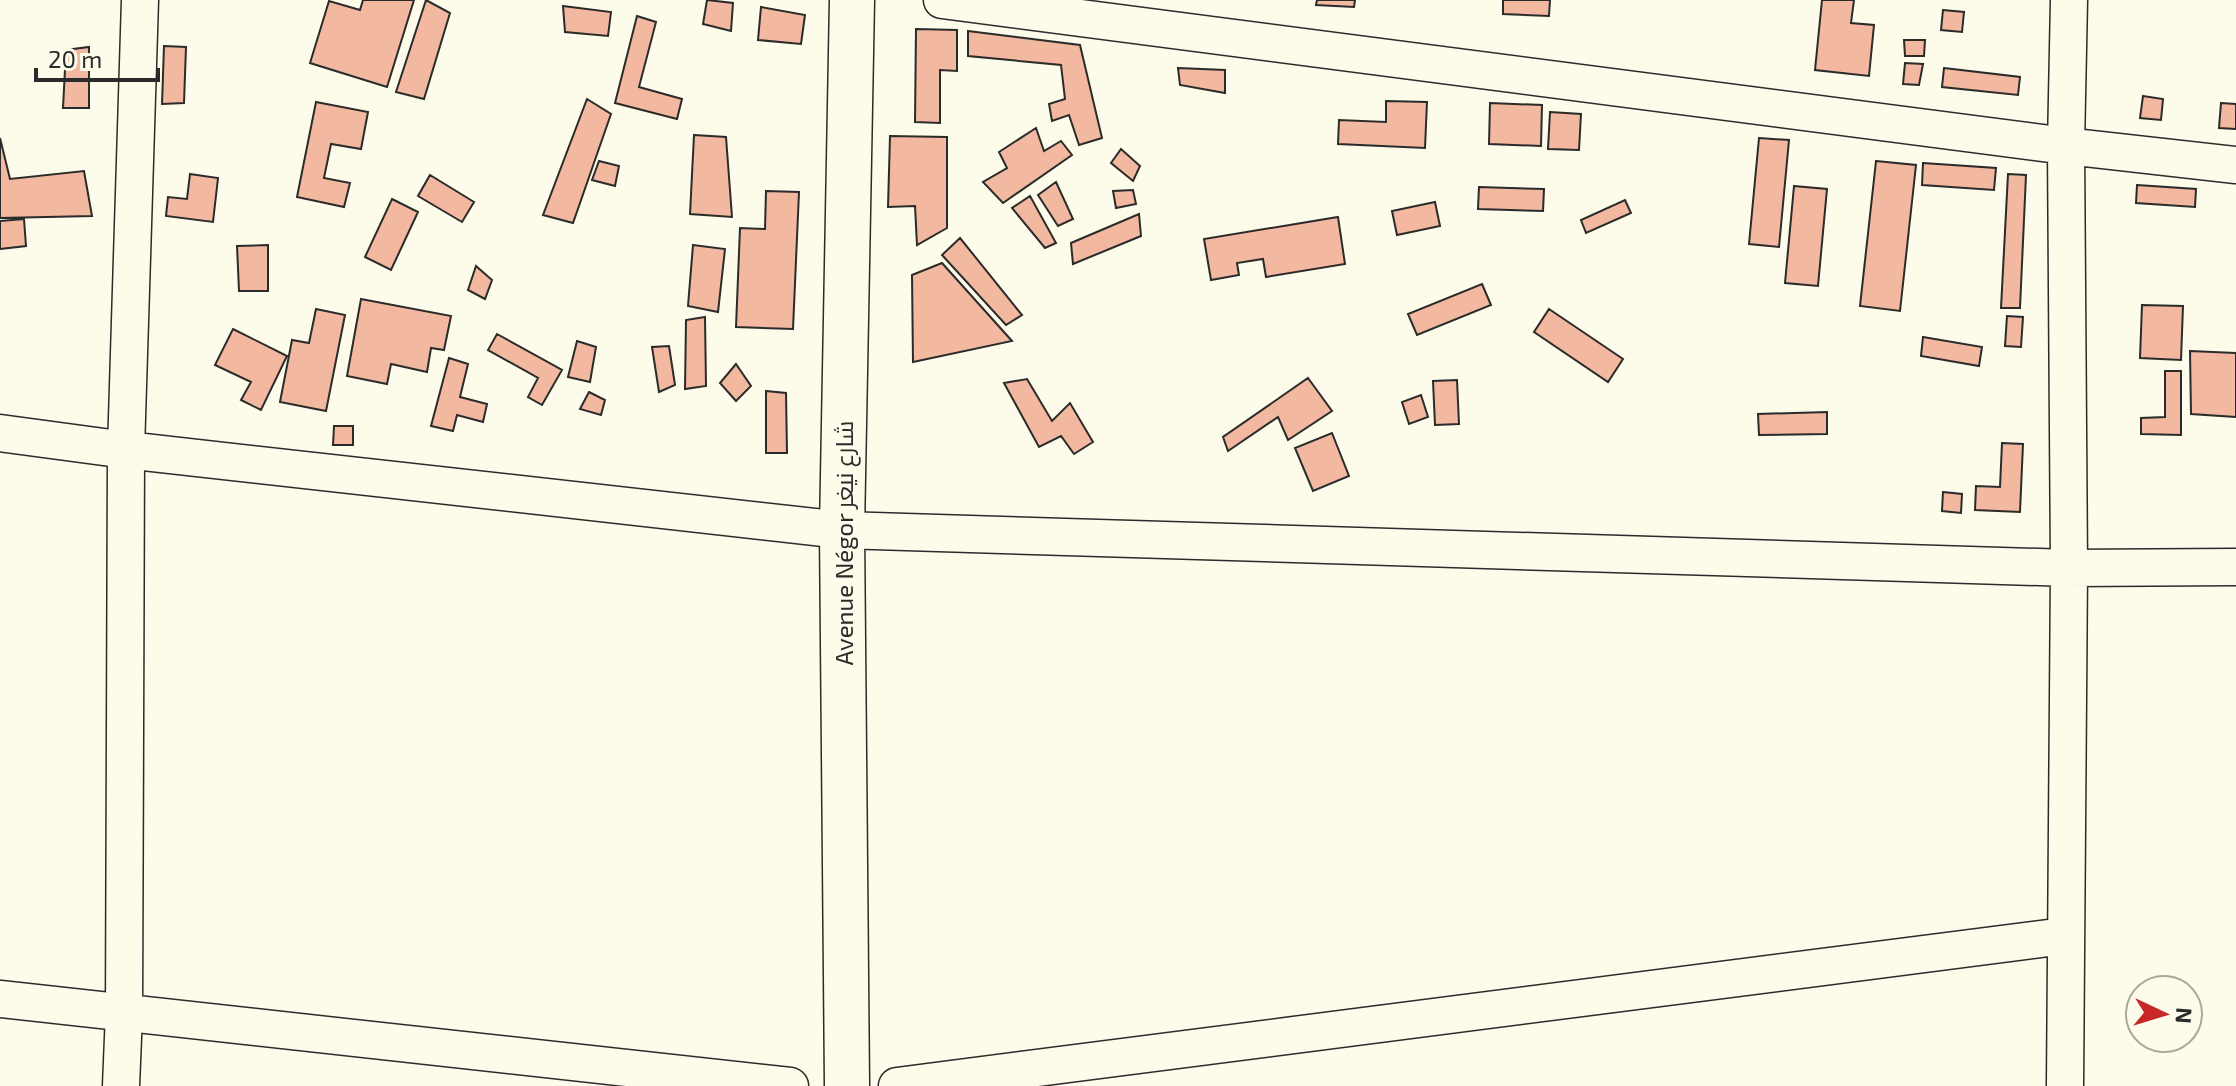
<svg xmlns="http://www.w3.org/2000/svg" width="2236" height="1086" viewBox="0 0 2236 1086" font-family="'Exo 2',Cairo,sans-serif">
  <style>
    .building { fill: #f2b8a0; stroke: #2b2b2b; stroke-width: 2 }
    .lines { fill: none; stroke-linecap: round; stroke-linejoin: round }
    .street-casing { stroke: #2b2b2b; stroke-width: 39 }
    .secondary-casing { stroke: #2b2b2b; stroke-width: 47 }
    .street { stroke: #fdfbea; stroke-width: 36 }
    .secondary { stroke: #fdfbea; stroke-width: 44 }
    .labels { text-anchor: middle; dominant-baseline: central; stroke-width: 6; stroke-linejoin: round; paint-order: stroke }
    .street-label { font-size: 24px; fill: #2b2b2b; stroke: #fdfbea }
  </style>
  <rect width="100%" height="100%" fill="#fdfbea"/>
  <path class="building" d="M363 0H414L387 87 310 63 329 1 360 10Z
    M426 0 450 13 424 99 396 92Z
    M707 0 733 3 731 31 703 24Z
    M1317 0H1355L1354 7 1316 5Z
    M1503 0H1550L1549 16 1503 14Z
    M1822 0H1854L1851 23 1874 25 1869 76 1815 70Z
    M563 6 611 12 608 36 565 32Z
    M761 7 805 15 801 44 758 40Z
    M1943 10 1964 12 1962 32 1941 30Z
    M637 16 656 22 639 87 682 99 677 119 615 103Z
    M916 29 957 30V71L940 70V123L915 122Z
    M968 31 1080 45 1102 138 1079 145 1069 115 1052 121 1049 104 1065 99 1061 65 968 56Z
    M1904 40H1925L1924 56H1905Z
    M164 46 186 47 184 103 162 104Z
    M89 47V108H63L66 50Z
    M1905 63 1923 64 1919 85 1903 84Z
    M1178 68 1225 70V93L1180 85Z
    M1944 68 2020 77 2018 95 1942 87Z
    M2143 96 2163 99 2161 120 2140 118Z
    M587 99 611 114 573 223 543 215Z
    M1386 101 1427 102 1425 148 1338 144 1339 120 1386 122Z
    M316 102 368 112 361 149 331 144 324 178 350 183 344 207 297 197Z
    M1490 103 1542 105 1541 146 1489 144Z
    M2221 103 2236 104V129L2219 128Z
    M1550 112 1581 114 1579 150 1548 149Z
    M1036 128 1044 151 1061 141 1072 155 1003 203 983 182 1007 168 999 152Z
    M694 135 726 137 732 217 690 214Z
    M890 136 947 137V228L917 245 915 206 888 207Z
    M0 138 10 179 84 171 92 216 0 218Z
    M1759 138 1789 140 1779 247 1749 244Z
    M1121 149 1140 166 1133 181 1111 163Z
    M599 161 619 166 615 186 592 180Z
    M1876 161 1916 165 1900 311 1860 306Z
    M1923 163 1996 168 1994 190 1922 185Z
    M190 174 218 178 213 222 166 216 168 197 187 199Z
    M2008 174 2026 175 2020 308H2001Z
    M430 175 474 202 462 222 418 196Z
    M1056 182 1073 219 1058 226 1038 195Z
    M2137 185 2196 189 2195 207 2136 203Z
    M1794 186 1827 189 1818 286 1785 283Z
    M1479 187 1544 189 1543 211 1478 209Z
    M1133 190 1136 204 1116 208 1113 191Z
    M766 191 799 192 793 329 736 327 740 228 765 229Z
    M1030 196 1056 243 1045 248 1012 208Z
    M392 199 418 212 391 270 365 257Z
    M1625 200 1631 213 1586 233 1581 220Z
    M1435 202 1440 226 1397 235 1392 211Z
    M1139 214 1141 236 1073 264 1071 243Z
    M1338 217 1345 264 1266 277 1263 259 1237 263 1239 275 1211 280 1204 239Z
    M24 219 26 246 0 249V221Z
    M960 238 1022 315 1006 325 942 255Z
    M268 245V291H239L237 246Z
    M693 245 725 249 718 312 688 306Z
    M942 263 1012 341 913 362 912 275Z
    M476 266 492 280 485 299 468 290Z
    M1482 284 1491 305 1417 335 1408 314Z
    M361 299 451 316 444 350 431 348 427 372 391 364 387 384 347 376Z
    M2142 305 2183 306 2181 360 2140 358Z
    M316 309 345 315 326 411 280 402 292 340 309 343Z
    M1549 309 1623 359 1608 382 1534 332Z
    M2007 316 2023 317 2021 347 2005 346Z
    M705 317 706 386 685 389 686 320Z
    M233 329 287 356 261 410 241 400 251 382 215 365Z
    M497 334 562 370 542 405 528 397 538 378 488 350Z
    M1923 337 1982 347 1979 366 1921 356Z
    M577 341 596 347 590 382 568 377Z
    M669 346 675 385 659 392 652 347Z
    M2190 351 2236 353V417L2191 414Z
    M449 358 468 364 460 397 487 404 483 422 457 415 453 431 431 426Z
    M736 364 751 386 736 401 720 383Z
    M2165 371H2181V435L2141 434V418L2165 417Z
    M1308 378 1332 411 1288 440 1278 417 1228 451 1223 437Z
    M1027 379 1052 421 1070 403 1093 442 1074 454 1061 436 1039 447 1004 383Z
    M1457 380 1459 424 1435 425 1433 381Z
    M766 391 786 393 787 453H766Z
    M589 392 605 400 601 415 580 409Z
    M1421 395 1428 417 1409 424 1402 402Z
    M1827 412V434L1759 435 1758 414Z
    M334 426H353V445H333Z
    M1332 433 1349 476 1313 491 1295 448Z
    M2002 443 2023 444 2020 512 1975 510 1976 486 2000 487Z
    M1943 492 1962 494 1961 513 1942 511Z"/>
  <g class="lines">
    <g class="street-casing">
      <path id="street" d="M942 0 2066 146 2236 165
        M0 433 126 450 842 530 2069 568 2236 567
        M0 999 790 1086
        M121 1086 124 1013 126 450 140 0
        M897 1086 2064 936
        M2065 1086 2069 568 2066 146 2069 0"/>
    </g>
    <g class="secondary-casing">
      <path id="secondary" d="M847 1086 842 530 852 0"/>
    </g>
    <use href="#street" class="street"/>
    <use href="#secondary" class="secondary"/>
  </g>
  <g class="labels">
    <g class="street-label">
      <text transform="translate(843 543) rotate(-90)">Avenue Négor شارع نيغر</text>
    </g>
  </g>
  <g transform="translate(2164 1014) rotate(94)"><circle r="38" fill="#fdfbea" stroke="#a9a89e" stroke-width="2"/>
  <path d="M0-6L14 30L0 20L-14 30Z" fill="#c62828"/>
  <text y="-12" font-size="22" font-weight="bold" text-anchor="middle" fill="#2b2b2b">N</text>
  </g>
  <path d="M36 68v12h122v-12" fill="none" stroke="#2b2b2b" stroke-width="4"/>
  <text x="48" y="68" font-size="24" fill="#2b2b2b" stroke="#fdfbea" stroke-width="6" paint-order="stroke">20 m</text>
</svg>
